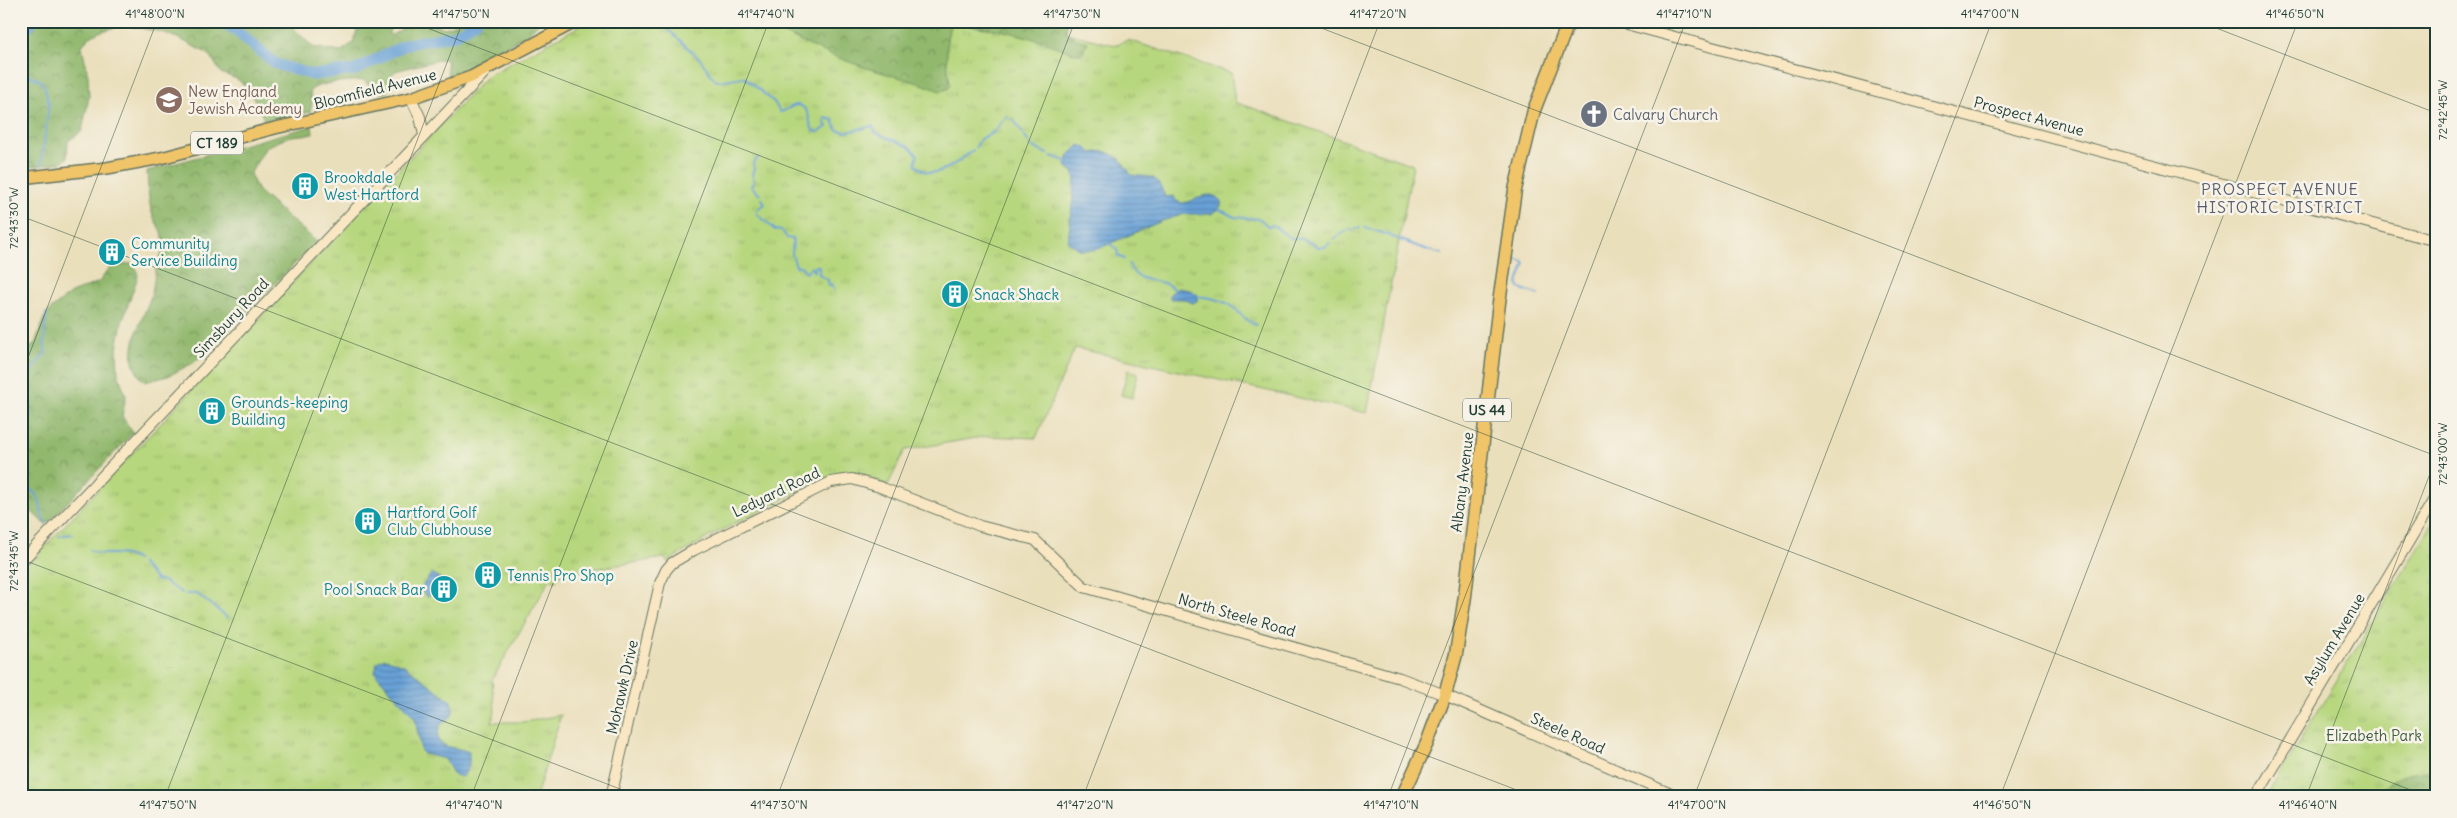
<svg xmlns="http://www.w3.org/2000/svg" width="2457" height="818" viewBox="0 0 2457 818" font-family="Delius,sans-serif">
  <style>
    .grass { fill: url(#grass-tufts); stroke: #6b8a59 }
    .forest { fill: url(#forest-crowns); stroke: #587a50 }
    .pitch { fill: #b7d77e; stroke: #6b8a59 }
    .water { fill: url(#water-rules); stroke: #446e85 }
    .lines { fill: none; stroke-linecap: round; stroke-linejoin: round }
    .stream { stroke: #68a0d6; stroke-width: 2 }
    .river { stroke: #68a0d6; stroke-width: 11 }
    .secondary-casing { stroke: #667663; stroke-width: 12 }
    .primary-casing { stroke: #667663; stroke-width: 14 }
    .highway-casing { stroke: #667663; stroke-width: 15 }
    .secondary { stroke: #f9e7c3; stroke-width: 10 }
    .primary { stroke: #f0c469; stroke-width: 11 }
    .highway { stroke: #f0c469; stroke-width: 12 }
    .ticks { fill: none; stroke: #1f3d34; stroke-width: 1; stroke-opacity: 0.45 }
    .labels { text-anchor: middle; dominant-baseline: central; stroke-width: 5; stroke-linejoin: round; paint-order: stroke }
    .shield { fill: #f7f3e8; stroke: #60746a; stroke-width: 1 }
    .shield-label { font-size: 14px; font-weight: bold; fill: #1f3d34 }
    .street-label { font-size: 15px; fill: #1f3d34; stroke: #f7f3e8 }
    .education-label { font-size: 15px; fill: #785e54; stroke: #f7f3e8; text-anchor: start }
    .worship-label { font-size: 15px; fill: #5b616d; stroke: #f7f3e8; text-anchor: start }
    .culture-label { font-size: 15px; fill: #0d838f; stroke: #f7f3e8; text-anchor: start }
    .park-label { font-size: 15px; fill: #3d5c43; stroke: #f7f3e8 }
    .neighbourhood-label { font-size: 16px; letter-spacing: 1px; fill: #5a606f; stroke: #f7f3e8 }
    .neatline { fill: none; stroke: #1f3d34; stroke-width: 2 }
    .ticks-label { font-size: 12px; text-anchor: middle; fill: #1f3d34 }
  </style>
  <defs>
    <pattern id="grass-tufts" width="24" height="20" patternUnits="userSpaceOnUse" patternTransform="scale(1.25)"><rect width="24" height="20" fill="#b7d77e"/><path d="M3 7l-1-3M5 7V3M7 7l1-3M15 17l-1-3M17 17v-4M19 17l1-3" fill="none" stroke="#9db96e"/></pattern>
    <pattern id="forest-crowns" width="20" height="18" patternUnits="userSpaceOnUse" patternTransform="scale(1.25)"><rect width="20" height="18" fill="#91b86d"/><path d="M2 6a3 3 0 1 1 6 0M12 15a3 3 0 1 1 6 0" fill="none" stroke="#76975a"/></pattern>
    <pattern id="water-rules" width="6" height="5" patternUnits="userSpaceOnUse" patternTransform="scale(1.25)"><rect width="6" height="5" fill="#68a0d6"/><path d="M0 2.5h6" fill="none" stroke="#5584ae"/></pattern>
  </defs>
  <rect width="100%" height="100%" fill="#f7f3e8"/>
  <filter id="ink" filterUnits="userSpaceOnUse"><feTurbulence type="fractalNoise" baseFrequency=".02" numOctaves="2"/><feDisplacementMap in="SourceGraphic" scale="10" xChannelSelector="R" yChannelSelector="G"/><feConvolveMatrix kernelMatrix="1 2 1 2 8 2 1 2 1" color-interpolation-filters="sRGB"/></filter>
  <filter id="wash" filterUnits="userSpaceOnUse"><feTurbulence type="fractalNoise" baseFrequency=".0096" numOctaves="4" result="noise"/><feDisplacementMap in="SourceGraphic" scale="20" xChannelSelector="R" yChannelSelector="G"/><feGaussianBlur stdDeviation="1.12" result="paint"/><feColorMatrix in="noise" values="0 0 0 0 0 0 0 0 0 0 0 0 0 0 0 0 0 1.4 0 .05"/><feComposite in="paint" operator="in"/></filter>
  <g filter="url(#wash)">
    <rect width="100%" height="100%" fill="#eadfbb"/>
    <path class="grass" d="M589 21H1001L1042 27 1115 45 1128 40 1231 73 1235 102 1413 165 1367 413 1075 348 1036 438 988 436 905 450 888 485 855 474 840 475 821 480 714 534 667 562 664 558 560 574 555 582 550 579 492 680 495 711 492 722H523L561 715 536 797H21V572L487 76Z
      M2436 518V797H2266C2322 703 2380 611 2436 518Z"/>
    <path class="forest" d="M21 21H291C294 33 305 37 312 47L340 52 353 43 360 21H395L388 34 392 35 414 21H424L445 28 464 21H541L528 34 453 76 448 75 446 59H442L395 71 390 77V86L386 93 374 92 364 80C352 81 317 82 310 91L312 104 310 112 285 119 264 120 256 101 243 84 237 79 221 73 210 55 180 39 161 32 124 25 99 32 87 39 82 46 88 75 89 97 82 131 68 141 67 158 60 163 21 168Z
      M757 21H1069L1067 24 1066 32 1076 39 1088 42 1082 54H1077C1042 42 1014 30 977 27 969 26 962 22 954 23L950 25 947 39V60L950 85 948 89 940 91C917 81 891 76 867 68 829 56 793 38 757 21Z
      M312 126 313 134 291 136 266 147 250 174 258 191 317 242 195 362 168 376 145 382C118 358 142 323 151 296 154 286 154 276 156 266 157 259 163 255 164 245 164 233 156 224 152 213 148 200 148 184 147 171Z
      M135 263 138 276 122 322 117 349 118 373 126 396 122 416 133 433 46 525 21 502V358L35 343 44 318 51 309 71 293 99 282 111 266Z
      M2424 771 2436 774V797H2374C2389 780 2401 772 2424 771Z"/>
    <path class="pitch" d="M1128 370 1138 373 1132 398 1121 395Z"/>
    <path class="water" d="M1079 145 1086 147 1091 153 1104 151 1113 155 1121 160 1131 175C1156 178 1155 173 1165 197L1174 196 1175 200 1181 203C1194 203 1211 185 1222 203L1219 209 1211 214H1185L1162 221 1095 250H1081L1068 242 1075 178 1073 172 1066 166 1069 155Z
      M1178 288 1190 290 1198 295V300L1193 303 1184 299H1170L1169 295Z
      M432 573 442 580 428 597 419 590Z
      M385 658 404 665 450 700C457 713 452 718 441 724 429 752 455 745 469 752V766L463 777 454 775 445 759 424 754 421 751 415 718 375 673 377 662Z"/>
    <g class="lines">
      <path class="stream" d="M659 21 700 59 714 79 717 81 744 77 774 102 780 112C786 112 792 104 798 105 812 108 807 124 814 131L818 132 827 127 824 121 825 118 833 120 837 130 847 132 873 126 876 133 908 146 918 155 915 163C930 186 960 161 973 150
        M21 71 41 81 45 88 49 105 41 164
        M1013 119 1031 146 1047 154
        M976 147 980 139 994 132 1005 118 1008 117
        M1051 156 1068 162
        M758 158 753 163 754 169 752 174 754 181 751 186 760 195
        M762 199 765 204 757 210V214L775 230 782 231 787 238 793 239 792 255 796 266H801L806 273 811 267 814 272 816 266H819V275L828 280 829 286 832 284 835 291
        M1219 209 1234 217 1260 219 1269 227 1273 225 1290 238 1303 239 1319 247H1325L1330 243
        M1365 228C1392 234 1415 248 1442 254
        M1333 239 1348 230 1360 228
        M1108 242 1117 250 1118 256 1124 259
        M1513 260 1516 259 1525 263 1518 283 1519 288 1539 295
        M1129 264C1136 287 1161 275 1175 290
        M1198 297C1208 296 1226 301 1234 308 1242 315 1246 321 1256 325
        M21 458 22 447 26 441 30 417 29 374 46 352 44 345 46 313
        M21 476C25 490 32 488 38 497 43 506 39 517 47 523
        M59 536 73 534
        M90 550C106 559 118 548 137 560
        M141 563 156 580 163 581 182 593
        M186 594H197L228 618"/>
      <path class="river" d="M213 21 224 23 236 31 276 64 313 75 356 70 407 44 455 35 477 21
        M21 34 33 21"/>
    </g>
  </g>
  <g filter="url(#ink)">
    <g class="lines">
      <g class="secondary-casing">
        <path id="secondary" d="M1615 21 2436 241
          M411 98 420 117 424 135
          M21 562 486 71
          M611 797 660 583 666 570 672 563 694 550 831 482 852 479 880 487 980 526 1035 540 1084 587 1400 678 1445 695 1678 797
          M2256 797 2436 496"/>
      </g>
      <g class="primary-casing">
        <path id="primary" d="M21 178 107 168 161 158 275 128 411 98 471 77 577 21"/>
      </g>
      <g class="highway-casing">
        <path id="highway" d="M1402 797 1427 743 1445 695 1456 654 1465 596 1499 303 1515 190 1534 110 1569 21"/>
      </g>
      <use href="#secondary" class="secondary"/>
      <use href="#primary" class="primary"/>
      <use href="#highway" class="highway"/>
    </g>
  </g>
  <path class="ticks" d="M409 21 2429 797M1303 21 2436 456M2198 21 2436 113M21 216 1535 797M21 376 157 21M21 559 641 797M165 797 463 21M471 797 769 21M777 797 1075 21M1083 797 1380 21M1388 797 1686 21M1694 797 1992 21M2000 797 2298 21M2306 797 2436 458"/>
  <defs>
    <g id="school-disc" transform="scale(1.4375)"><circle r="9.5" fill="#8d6e63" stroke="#f7f3e8"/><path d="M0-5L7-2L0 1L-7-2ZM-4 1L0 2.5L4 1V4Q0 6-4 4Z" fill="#fff"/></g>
    <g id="church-disc" transform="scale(1.4375)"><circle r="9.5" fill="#6b7280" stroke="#f7f3e8"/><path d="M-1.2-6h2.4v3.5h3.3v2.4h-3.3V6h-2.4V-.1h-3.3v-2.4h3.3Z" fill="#fff"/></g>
    <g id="building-disc" transform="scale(1.4375)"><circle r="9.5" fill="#0f9aa8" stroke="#f7f3e8"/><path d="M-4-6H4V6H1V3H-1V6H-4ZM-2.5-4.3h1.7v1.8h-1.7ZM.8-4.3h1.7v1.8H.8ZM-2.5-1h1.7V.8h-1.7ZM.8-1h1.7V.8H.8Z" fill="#fff"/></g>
  </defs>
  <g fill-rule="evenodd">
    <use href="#school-disc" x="169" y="100"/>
    <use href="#church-disc" x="1594" y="114"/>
    <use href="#building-disc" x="305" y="186"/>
    <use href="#building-disc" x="112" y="252"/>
    <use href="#building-disc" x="955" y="294"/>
    <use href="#building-disc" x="212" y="411"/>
    <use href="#building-disc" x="368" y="521"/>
    <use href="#building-disc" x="488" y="575"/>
    <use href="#building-disc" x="444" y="589"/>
  </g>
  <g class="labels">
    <g class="shield">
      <rect x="191" y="131.5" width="52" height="23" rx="4"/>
      <rect x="1463" y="398.5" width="48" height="23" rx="4"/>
    </g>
    <g class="shield-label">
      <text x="217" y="143">CT 189</text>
      <text x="1487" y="410">US 44</text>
    </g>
    <g class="street-label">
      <text transform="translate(375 89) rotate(-14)">Bloomfield Avenue</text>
      <text transform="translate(2029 116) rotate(15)">Prospect Avenue</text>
      <text transform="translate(231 318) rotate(-47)">Simsbury Road</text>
      <text transform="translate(1462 482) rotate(-83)">Albany Avenue</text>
      <text transform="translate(776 492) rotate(-26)">Ledyard Road</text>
      <text transform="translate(1237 615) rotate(16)">North Steele Road</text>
      <text transform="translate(2334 639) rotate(-59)">Asylum Avenue</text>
      <text transform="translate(622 687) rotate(-77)">Mohawk Drive</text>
      <text transform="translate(1568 733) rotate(24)">Steele Road</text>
    </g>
    <g class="education-label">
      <text x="188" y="91">New England<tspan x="188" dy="17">Jewish Academy</tspan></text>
    </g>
    <g class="worship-label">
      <text x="1613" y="114">Calvary Church</text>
    </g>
    <g class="culture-label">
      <text x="324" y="177">Brookdale<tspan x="324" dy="17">West Hartford</tspan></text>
      <text x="131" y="243">Community<tspan x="131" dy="17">Service Building</tspan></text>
      <text x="974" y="294">Snack Shack</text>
      <text x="231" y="402">Grounds-keeping<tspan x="231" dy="17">Building</tspan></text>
      <text x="387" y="512">Hartford Golf<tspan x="387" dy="17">Club Clubhouse</tspan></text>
      <text x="507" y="575">Tennis Pro Shop</text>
      <text x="425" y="589" text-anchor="end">Pool Snack Bar</text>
    </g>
    <g class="park-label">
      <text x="2374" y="735">Elizabeth Park</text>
    </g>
    <g class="neighbourhood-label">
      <text x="2280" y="189">PROSPECT AVENUE<tspan x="2280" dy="18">HISTORIC DISTRICT</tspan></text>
    </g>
  </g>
  <rect width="2457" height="818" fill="none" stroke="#f7f3e8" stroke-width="55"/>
  <rect x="28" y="28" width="2402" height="762" class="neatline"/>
  <g class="ticks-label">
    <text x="155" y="18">41°48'00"N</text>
    <text x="461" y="18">41°47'50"N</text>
    <text x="766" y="18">41°47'40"N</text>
    <text x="1072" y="18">41°47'30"N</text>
    <text x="1378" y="18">41°47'20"N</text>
    <text x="1684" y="18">41°47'10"N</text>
    <text x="1990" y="18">41°47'00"N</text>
    <text x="2295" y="18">41°46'50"N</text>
    <text transform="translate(2443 110) rotate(-90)" y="4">72°42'45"W</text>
    <text transform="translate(14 218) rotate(-90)" y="4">72°43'30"W</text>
    <text transform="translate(2443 454) rotate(-90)" y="4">72°43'00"W</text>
    <text transform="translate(14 561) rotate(-90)" y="4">72°43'45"W</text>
    <text x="168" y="809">41°47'50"N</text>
    <text x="474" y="809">41°47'40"N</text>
    <text x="779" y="809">41°47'30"N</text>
    <text x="1085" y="809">41°47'20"N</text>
    <text x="1391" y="809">41°47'10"N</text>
    <text x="1697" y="809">41°47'00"N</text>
    <text x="2002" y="809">41°46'50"N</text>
    <text x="2308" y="809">41°46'40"N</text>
  </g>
</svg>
